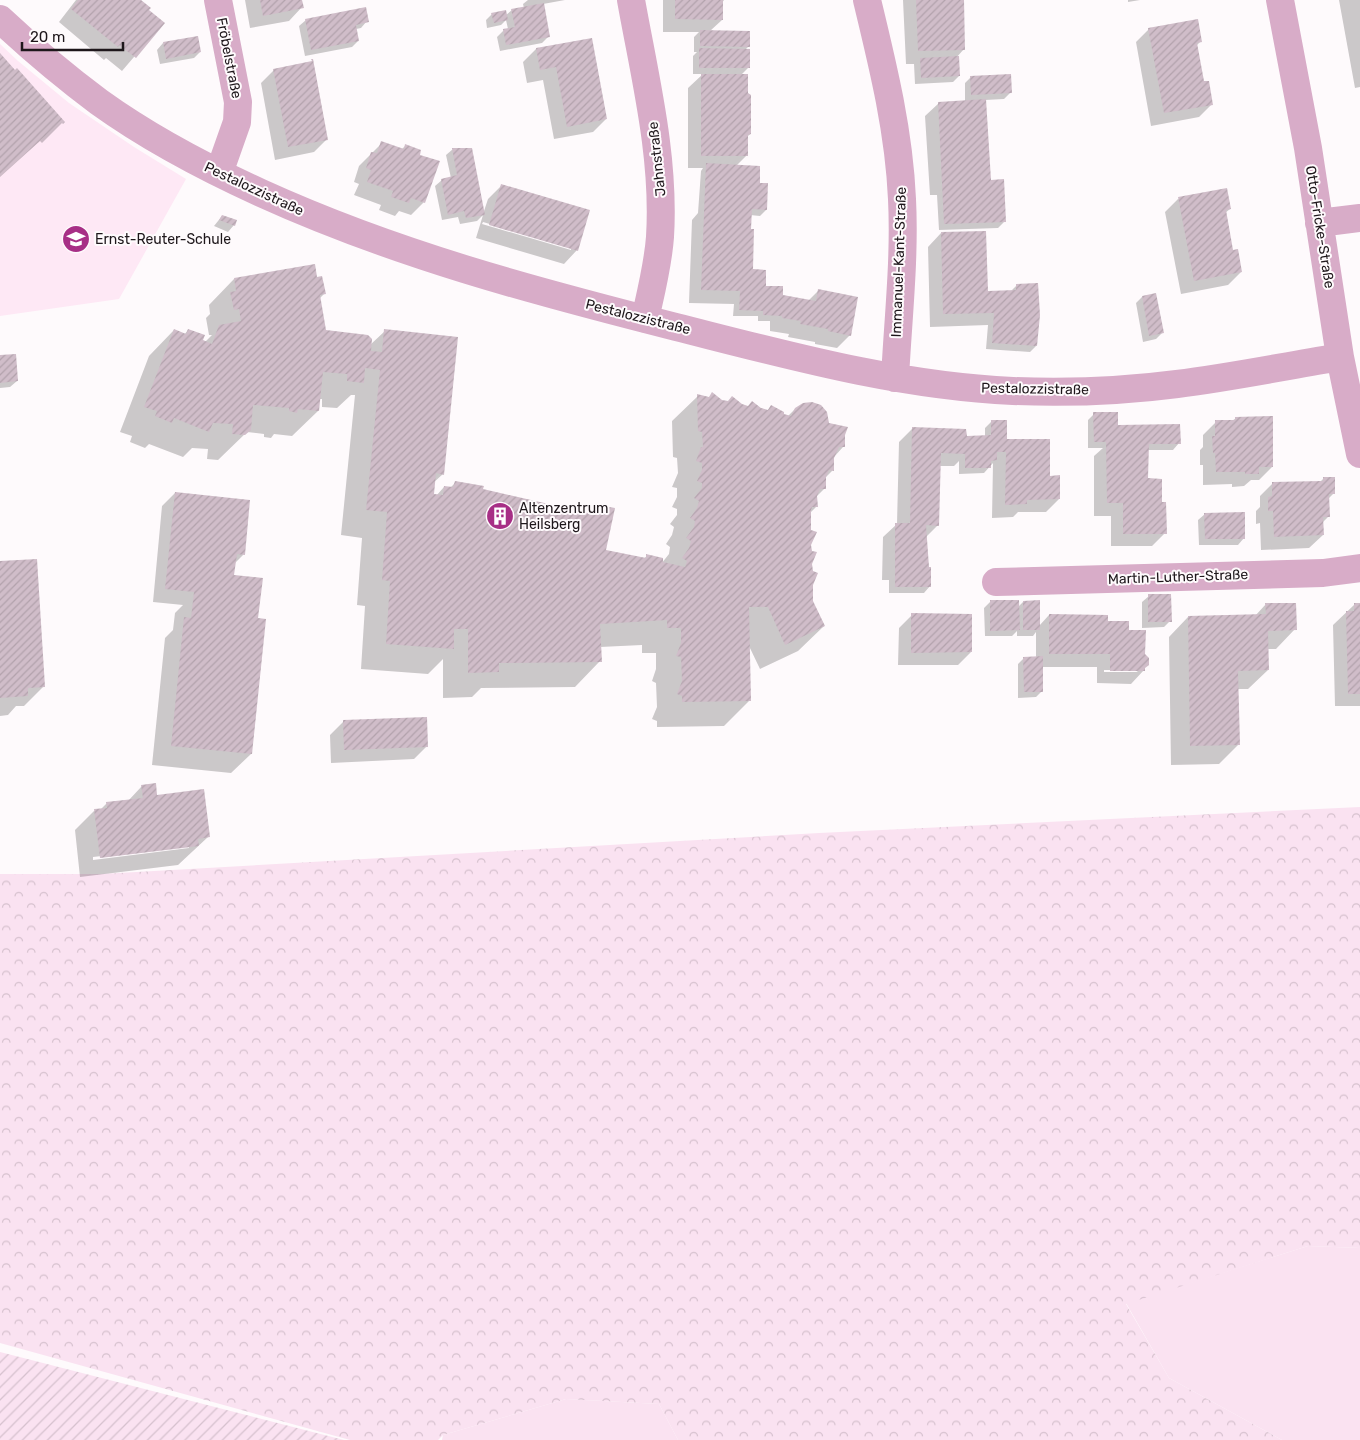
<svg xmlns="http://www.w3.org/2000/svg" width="1360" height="1440" viewBox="0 0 1360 1440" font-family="Rubik,sans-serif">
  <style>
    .built { fill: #fee8f5 }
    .grass { fill: #fae2f1 }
    .forest { fill: url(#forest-crowns) }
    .garden { fill: url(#garden-furrows) }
    .shadow { fill: #0003; fill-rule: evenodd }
    .building { fill: url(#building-hatch) }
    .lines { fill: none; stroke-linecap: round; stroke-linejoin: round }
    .street { stroke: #d8acc8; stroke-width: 28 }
    .labels { text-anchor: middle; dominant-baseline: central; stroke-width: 4; stroke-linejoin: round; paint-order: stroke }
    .street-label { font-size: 14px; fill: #1e171b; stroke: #fefafc }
    .poi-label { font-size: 14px; fill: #1e171b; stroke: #fefafc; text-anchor: start }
  </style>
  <defs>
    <pattern id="forest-crowns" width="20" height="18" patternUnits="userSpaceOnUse" patternTransform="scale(1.25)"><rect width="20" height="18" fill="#fae2f1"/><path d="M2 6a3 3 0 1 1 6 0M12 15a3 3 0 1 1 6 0" fill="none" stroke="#d6c1ce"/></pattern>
    <pattern id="garden-furrows" width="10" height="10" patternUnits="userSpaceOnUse" patternTransform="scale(1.25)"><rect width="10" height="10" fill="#fae2f1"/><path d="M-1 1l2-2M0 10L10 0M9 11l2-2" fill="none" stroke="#d6c1ce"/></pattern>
    <pattern id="building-hatch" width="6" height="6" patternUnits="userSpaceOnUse" patternTransform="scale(1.25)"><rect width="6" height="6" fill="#d0bdc9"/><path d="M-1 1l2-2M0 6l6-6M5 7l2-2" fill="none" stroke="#b2a2ac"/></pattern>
  </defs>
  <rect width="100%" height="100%" fill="#fefafc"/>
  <path class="built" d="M0 44 18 61 69 103 134 147 186 179 119 299 0 316Z"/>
  <path class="grass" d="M1308 1246 1360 1248V1440H1282L1169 1378 1126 1303Z
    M566 1399 659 1404 678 1440H442L443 1435Z"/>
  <path class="forest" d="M1360 807V1248L1308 1246 1126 1304 1169 1378 1282 1440H678L659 1404 566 1399 443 1435 438 1440H350L0 1343V874H101L819 833Z"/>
  <path class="garden" d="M0 1352 344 1440H0Z"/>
  <path class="shadow" d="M76 0H139L147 11 163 23 122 71 106 58 104 60 59 22Z
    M245 0H301L302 7 289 21 250 28Z
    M528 0H565L543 4 549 36 542 43 500 51 497 37 504 30 508 29 506 20 501 25 487 28 486 20 492 14 506 15 512 10 524 8 523 4Z
    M663 0H724L722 3V20L710 31 749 46 745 50 749 67 741 75 750 134 747 137V155L736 166 758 184 766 210 760 216 750 215 751 271 765 287 781 296 808 301 818 291 850 335 837 348 815 344V342L788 337 789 334 770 331V321H758V316H733L734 304 689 303 692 220 698 213 701 171 703 168H688V88L703 74H693V56L697 52H694V37L699 32H663Z
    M903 0H962L964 49 956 58 959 76 953 82 915 84 914 64H906Z
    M1128 0H1140L1128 2Z
    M1339 0H1360V87L1355 88Z
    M306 20 367 21 361 28 356 29 358 41 352 47 305 56 299 26Z
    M1149 29 1201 41 1196 46 1203 82 1212 104 1199 117 1151 126 1136 42Z
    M591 39 606 119 593 132 554 139 543 80 527 83 523 62 536 49Z
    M163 43 200 52 194 58 160 64 157 50Z
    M0 55 63 122 42 143 40 141 0 177Z
    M274 70 327 139 314 152 275 160 261 83Z
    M971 77 1010 93 1004 99 985 100 990 181 1004 222 998 228 939 230 937 195H930L925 116 939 103 965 101V83Z
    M382 143 402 149 405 146 424 202 411 215 399 211 395 216 379 210 381 205 354 195 359 184 354 182 359 166Z
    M453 149 483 214 488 199 501 186 577 250 564 264 476 238 483 215 477 221 460 224 458 217 442 220 435 186 442 180 451 178 446 155ZM483 222 571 248V250L482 224Z
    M1178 199 1230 209 1225 213 1232 252 1241 272 1228 285 1181 294 1165 212Z
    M222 216 234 225 228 232 214 226Z
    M941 233 986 292H1010L1017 285 1036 346 1030 352 986 349 988 325 930 327 928 247Z
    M316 278 324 294 319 299 325 332 370 345 385 331 443 474 433 483 432 495 436 496 444 487 450 488 456 482 482 490 592 515 600 506 604 551 643 559 647 556 661 564 669 554 670 547 666 544 672 535 674 527 670 524 677 515V509L672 507 677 497V488L672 487 678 473 677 458 673 457 672 421 698 396 767 411 771 406 782 415 788 416 795 409 828 424 843 435V447L834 457 833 470 825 478V488L816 497V507L810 513 812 601 824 626 798 651 760 669 749 646 750 700 724 726 657 727V721L652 719 657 707 656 683 652 681 656 669V653H642V645L600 647V661L575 687 481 688 472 697 443 698V659L428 674 361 669 365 606 357 605 362 538 341 535 355 395H351L337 408 322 407V399H319L318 411 292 436 274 434 271 438 264 437V434L247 432 218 460 207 459 208 449 192 448 183 457 149 444 145 448 130 442 132 436 120 432 149 356 174 330 184 335 188 330 205 342 212 335H209L206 318 210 314 209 305 234 279Z
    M1142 297 1162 333 1156 339 1143 342 1136 303Z
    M0 357 17 381 10 387 0 388Z
    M1094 414 1117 426 1179 443 1173 450H1147V479L1161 503 1165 533 1152 546H1111V516H1094V456L1103 448H1088V420Z
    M1236 418 1272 467 1259 480H1251L1244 486 1232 487V484L1203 485V465H1200V450L1203 447V435L1216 422 1232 421Z
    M991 422 1005 440 1049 477 1059 499 1046 512H1018L1013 517 992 518 993 463 984 473 959 474V461L954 466H939L938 525 926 537 930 586 924 593H889V580H882L883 537 897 524 899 442 912 429 966 439 985 437V428Z
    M1323 479 1334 493 1328 499V517L1322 523 1323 535 1309 548 1261 550 1260 523 1256 524V511L1260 507V496L1273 483 1320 482Z
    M175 493 244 554 234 564 233 577 257 619 251 754 231 773 152 765 165 638 173 630 175 613 183 605 153 602 162 506Z
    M1205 514 1244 538 1238 545H1199L1198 520Z
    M0 563 44 686 24 706H16L8 715 0 716Z
    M1149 596 1170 621 1164 627 1142 628V602Z
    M991 601 1018 607 1023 602 1039 626 1049 615 1107 622 1128 631 1144 670 1131 684 1097 683V667H1042V691L1036 697 1018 698V664L1024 658H1036V632L1033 636H1017V631L1012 636H985L984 608ZM1104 670H1135L1138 672H1104Z
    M1266 604 1295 629 1276 649H1267L1268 670 1248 689H1237L1239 744 1219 764 1171 765 1169 637 1188 617 1255 616Z
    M1360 604V706H1335L1333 625 1354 605Z
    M912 615 971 652 958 665H898L899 628Z
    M343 722 427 746 414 759 331 763 330 735Z
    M142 786 208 837 178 865 80 877 75 830 94 811 100 810 107 803 128 801ZM189 846V848L93 860V857Z"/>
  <path class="building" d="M78 0H141L151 8 149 10 165 23 136 58 119 45 118 47 71 9Z
    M260 0H302L304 8 263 16Z
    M675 0H723V20L675 19Z
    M916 0H964L965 50 918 51Z
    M544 3 550 37 506 45 503 29 515 27 511 9Z
    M366 7 369 22 356 25 359 41 311 50 305 19Z
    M506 10 508 20 494 23 491 13Z
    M1198 19 1202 42 1197 43 1204 81H1209L1213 105 1164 113 1148 28Z
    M700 30 750 31V47L700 46Z
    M198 36 201 52 166 59 163 42Z
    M592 38 607 119 567 127 556 67 540 70 536 48Z
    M699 48 750 49V68H699Z
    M0 53 15 70 17 68 65 122 63 124 61 122 0 176Z
    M959 56 960 76 921 78 920 58Z
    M311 59H313L328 140 288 147 273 69 312 61Z
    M701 74H748V93L751 95V134L748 135V156H701Z
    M1011 74 1012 93 971 95 970 76Z
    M986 99 991 180 1004 179 1006 222 944 224 938 102Z
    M381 141 404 149 405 144 421 150 420 155 440 161 425 203 411 198 409 203 391 197 393 191 367 182 371 170 366 168 371 152 377 153Z
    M452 148H472L485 215 466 218 464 211 448 215 441 179 457 175Z
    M706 163 760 166V183H768L767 210 752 209 751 229H754L753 269 766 270V286H783V295L816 301 818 289 858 297 851 336 828 331V329L800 324 801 321 782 318V316L763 315V311L739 310 740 291 701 290Z
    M501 184 590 210 578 251 489 225Z
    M1227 188 1231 209 1226 210 1233 250 1238 249 1242 272 1194 281 1178 197Z
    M222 215 237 220 235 226 219 220Z
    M986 231 988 291 1016 290V284L1038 283 1040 315 1037 346 992 343 994 313 943 314 941 232Z
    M315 264 317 277 322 276 326 294 320 295 326 330 368 335 372 339 371 351 382 352 384 329 458 337 444 475 436 473 434 494 443 495 444 486 453 487 455 481 484 486 483 489 597 515 599 505 615 508 606 550 646 558V554L663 558V562L685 567 687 561 682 558 689 548 691 541 686 538 694 527 695 521 690 518 697 508 699 501 694 498 702 488V483L697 481 702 470V463L696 461 701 447H703L702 432 698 431 697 394 709 397 712 392 722 400 728 401 732 396 742 404 748 406 752 401 761 408 768 410 771 405 784 412V414L791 416 795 408 803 403 812 402 821 405 827 412 829 423 848 427 845 435V447H839L834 458V471L829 470 826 477V489H820L817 496 818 507H812L811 510V530L817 532 811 545 812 551 817 552 812 564 813 571 818 573 813 585V601L825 626 785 645 768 607H749L751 701 682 702V696L677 694 682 681 681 657 676 656 681 643V628H667V620L600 624 602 662 499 663V672L468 673V629H454V649L386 644 390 581 382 580 387 512 366 510 380 370 365 368 364 383 347 381V374L323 372 319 411 298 409 297 413 289 411V408L253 405 251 430 245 435 232 434 233 424 213 423 209 432 174 418 172 423 155 416 157 411 144 407 174 329 186 334 188 329 205 335 203 340 212 344 219 325 241 321 239 309 234 310 230 292 236 291 234 278Z
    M1156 293 1164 333 1149 336 1142 296Z
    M16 354 18 381 0 383V355Z
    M1093 412H1118V425L1180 424 1181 444H1149L1148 478 1162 479V502H1166L1167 534H1123V503H1107L1106 442H1094Z
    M1273 416V467H1259V474H1245V472H1216L1215 453H1213L1212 436H1215V420H1235V417Z
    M991 420H1007V439H1050V476L1060 475V499L1027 500V504L1005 505 1006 452H997V460L991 461V468H965V454L941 453 939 526 926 525 929 567H931V587H895V523H910L912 427 966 429 967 436 991 435Z
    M1323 477H1335V494H1329L1330 517H1323L1324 535 1274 537 1273 511H1268V497L1272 496V482L1323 481Z
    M175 492 250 500 245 555 237 554 234 575 263 578 258 618 266 619 252 754 171 746 184 617 191 618 194 592 165 589Z
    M1245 512V539H1205L1204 513Z
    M37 559 45 687 28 688V696L0 698V561Z
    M1148 594H1171L1172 622H1148Z
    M990 600H1019L1020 630 990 631Z
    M1040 600V630H1023V601Z
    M1265 603H1296L1297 630 1268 631 1269 670 1238 671 1240 745 1190 746 1188 616 1266 614Z
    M1354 603H1360V694H1348L1346 611H1354Z
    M911 613 972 614V652L911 653Z
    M1049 614 1108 615V621H1129V630H1146L1145 654 1149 658V665L1145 668V671H1110V654H1049Z
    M1043 656V692H1024L1023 657Z
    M427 717 428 747 344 750 343 720Z
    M156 783 157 795 204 789 210 837 198 839 199 846 100 858 94 809 107 808 106 802 143 798 141 785Z"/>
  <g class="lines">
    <path class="street" d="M218 0 238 102 237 122 219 173
      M631 0C645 78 665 157 660 237 658 265 651 292 645 319
      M867 0C883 66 899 131 902 199 905 258 898 319 895 378
      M1280 0 1308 148 1340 357 1360 454
      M0 19C31 48 64 76 99 102 149 138 204 167 261 193 395 254 534 291 676 327 787 355 898 386 1013 391 1067 393 1124 391 1177 384 1232 377 1286 366 1340 357
      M1319 223 1360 218
      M996 582 1323 573 1360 568"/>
  </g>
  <defs>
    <g id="school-disc" transform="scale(1.4375)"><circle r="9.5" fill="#a72f86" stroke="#fefafc"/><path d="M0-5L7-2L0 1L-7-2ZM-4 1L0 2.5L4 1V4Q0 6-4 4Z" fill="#fff"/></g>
    <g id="building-disc" transform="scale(1.4375)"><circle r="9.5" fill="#a72f86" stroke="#fefafc"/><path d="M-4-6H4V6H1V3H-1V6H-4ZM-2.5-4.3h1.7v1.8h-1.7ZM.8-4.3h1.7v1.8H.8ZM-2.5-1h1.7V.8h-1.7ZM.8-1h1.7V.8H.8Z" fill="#fff"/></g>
  </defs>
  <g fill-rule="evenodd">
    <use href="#school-disc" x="76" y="239"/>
    <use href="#building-disc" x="500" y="516"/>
  </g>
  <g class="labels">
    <g class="street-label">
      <text transform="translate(229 58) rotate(79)">Fröbelstraße</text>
      <text transform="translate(657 159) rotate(-96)">Jahnstraße</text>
      <text transform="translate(254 189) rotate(25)">Pestalozzistraße</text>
      <text transform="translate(1320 227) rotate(81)">Otto-Fricke-Straße</text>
      <text transform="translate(899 262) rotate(-88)">Immanuel-Kant-Straße</text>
      <text transform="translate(638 317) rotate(14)">Pestalozzistraße</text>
      <text transform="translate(1035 389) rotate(1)">Pestalozzistraße</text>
      <text transform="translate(1178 577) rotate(-2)">Martin-Luther-Straße</text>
    </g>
    <g class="poi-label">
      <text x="95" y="239">Ernst-Reuter-Schule</text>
      <text x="519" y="508">Altenzentrum<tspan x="519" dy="16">Heilsberg</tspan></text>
    </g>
  </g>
  <path d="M22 42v8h101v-8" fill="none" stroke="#1e171b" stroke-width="2.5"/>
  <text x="30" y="42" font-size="15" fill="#1e171b" stroke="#fefafc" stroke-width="4" paint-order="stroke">20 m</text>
</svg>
